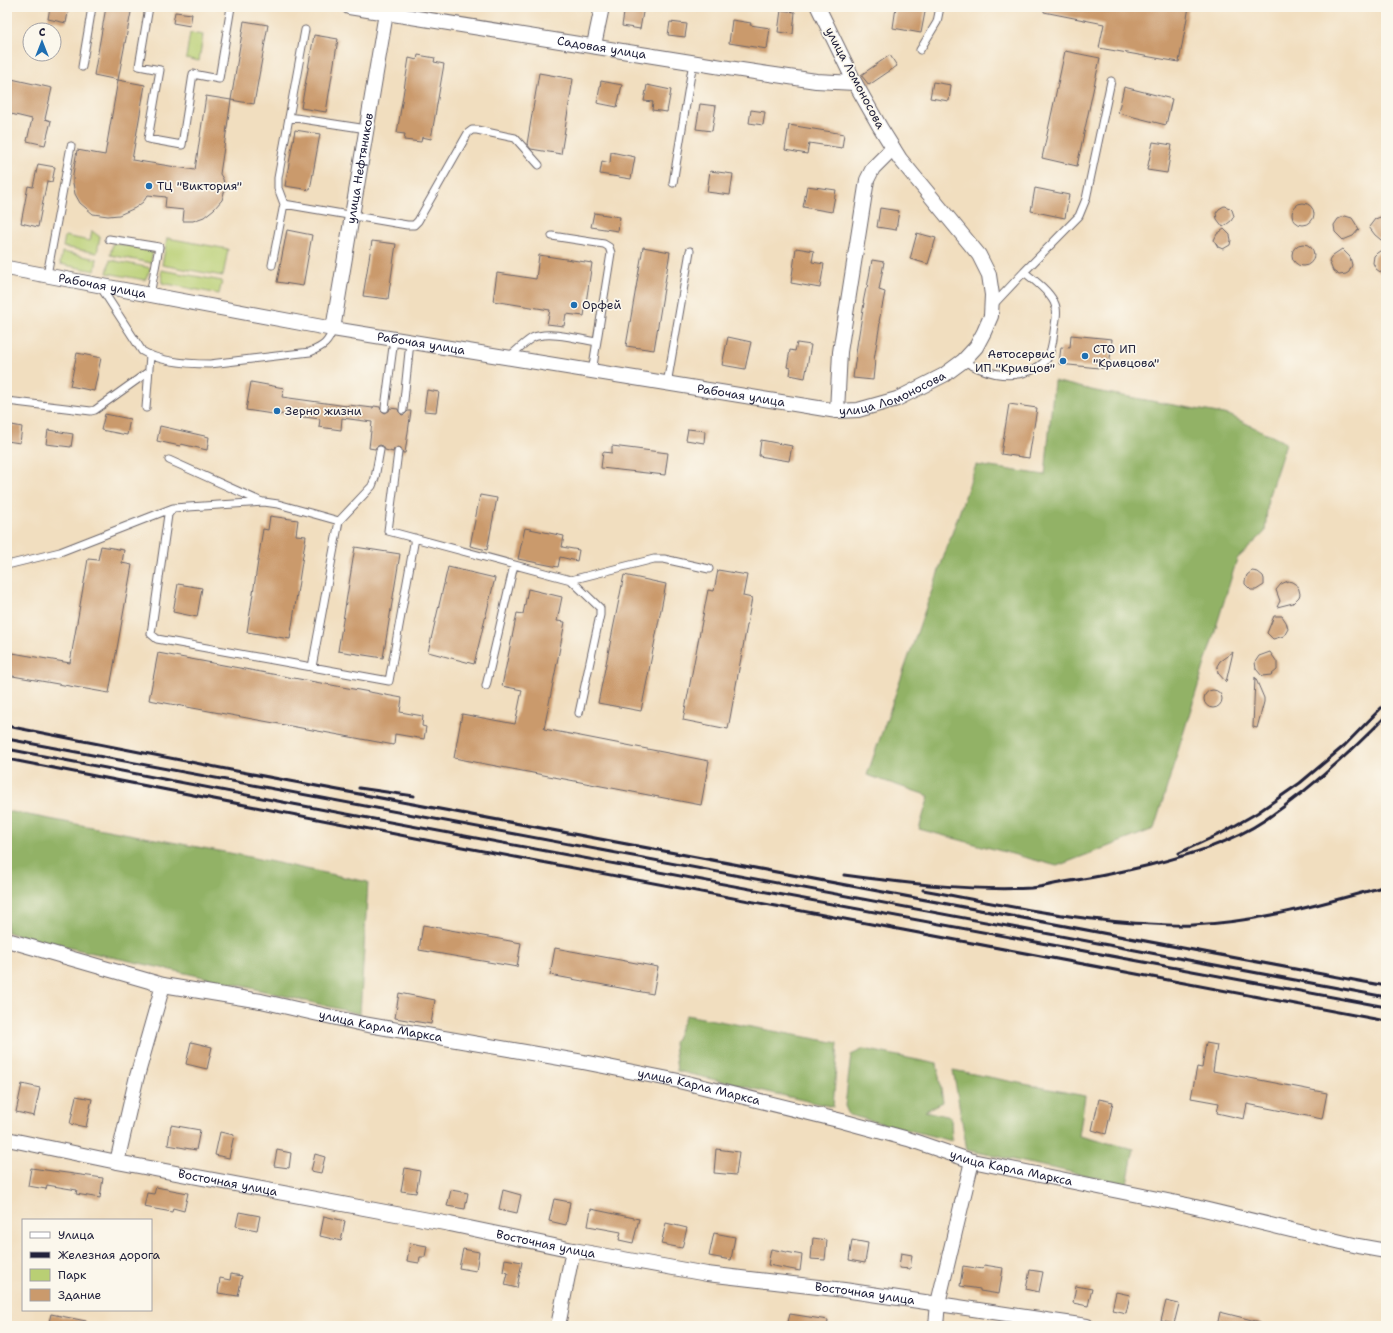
<svg xmlns="http://www.w3.org/2000/svg" width="1393" height="1333" viewBox="0 0 1393 1333" font-family="'Shantell Sans',sans-serif">
  <style>
    .green { fill: #b9cf74; stroke: #6e7858 }
    .forest { fill: #92b266; stroke: #5a6a50 }
    .building { fill: #ca9a6c }
    .lines { fill: none; stroke-linecap: round; stroke-linejoin: round }
    .lane-casing { stroke: #6a6469; stroke-width: 9 }
    .street-casing { stroke: #6a6469; stroke-width: 16 }
    .lane { stroke: #fff; stroke-width: 7 }
    .street { stroke: #fff; stroke-width: 14 }
    .rail { stroke: #22223b; stroke-width: 3 }
    .poi-dot { fill: #1f6fb2; stroke: #fbf7ec; stroke-width: 1.5 }
    .labels { text-anchor: middle; dominant-baseline: central; stroke-width: 3.5; stroke-linejoin: round; paint-order: stroke }
    .street-label { font-size: 12px; fill: #22223b; stroke: #fbf7ec }
    .poi-label { font-size: 12px; fill: #22223b; stroke: #fbf7ec; text-anchor: start }
  </style>
  <rect width="100%" height="100%" fill="#fbf7ec"/>
  <filter id="ink" filterUnits="userSpaceOnUse"><feTurbulence type="fractalNoise" baseFrequency=".025" numOctaves="2"/><feDisplacementMap in="SourceGraphic" scale="8" xChannelSelector="R" yChannelSelector="G"/><feConvolveMatrix kernelMatrix="1 2 1 2 8 2 1 2 1" color-interpolation-filters="sRGB"/></filter>
  <filter id="wash" filterUnits="userSpaceOnUse"><feTurbulence type="fractalNoise" baseFrequency=".012" numOctaves="4" result="noise"/><feDisplacementMap in="SourceGraphic" scale="16" xChannelSelector="R" yChannelSelector="G"/><feGaussianBlur stdDeviation="0.9" result="paint"/><feColorMatrix in="noise" values="0 0 0 0 0 0 0 0 0 0 0 0 0 0 0 0 0 1.4 0 .05"/><feComposite in="paint" operator="in"/></filter>
  <g filter="url(#wash)">
    <rect width="100%" height="100%" fill="#f1debf"/>
    <path class="green" d="M190 33 203 35 199 61 186 58Z
      M92 231 100 237 97 253 63 247 65 236 90 241Z
      M167 238 228 249 223 276 162 265Z
      M113 243 153 250 151 263 110 255Z
      M62 252 97 259 95 271 60 264Z
      M110 260 151 268 145 280 107 273Z
      M161 270 222 281 219 294 162 283Z"/>
    <path class="forest" d="M1054 381 1096 391 1229 415 1286 443 1268 498 1265 532 1237 559 1154 829 1057 866 919 829 929 796 867 775 976 465 1045 475Z
      M7 811 235 854 368 882 360 1014 226 982 52 944 7 932Z
      M686 1015 838 1043 833 1107 677 1071 674 1043Z
      M864 1049 937 1064 943 1102 925 1111 951 1117 952 1141 849 1115 845 1106 851 1055Z
      M953 1070 1085 1096 1079 1136 1134 1149 1127 1184 967 1150Z"/>
    <g id="blocks">
      <path class="building" d="M50 7H69L66 23 48 19Z
        M106 7H132L118 80 94 75Z
        M625 7H644L640 29 622 26Z
        M896 7H926L921 33 893 28Z
        M1044 7H1189L1179 62 1099 48 1104 24 1044 12Z
        M781 10 795 12 793 34 778 32Z
        M175 12 192 14 190 26 173 23Z
        M732 20 751 23 750 25 770 28 767 49 729 43Z
        M244 21 268 25 254 104 231 100Z
        M670 22 687 24 685 37 668 35Z
        M314 35 338 39 326 112 301 108Z
        M1065 51 1100 58 1077 166 1042 158Z
        M418 55 435 58 434 62 444 64 431 139 422 137 421 142 404 140 405 134 397 133 409 58 417 60Z
        M890 55 897 66 869 85 861 75Z
        M539 73 573 79 561 154 531 149 527 144Z
        M7 78 52 88 45 119 51 121 45 145 27 141 32 119 7 113Z
        M118 80 145 85 132 160 195 170 206 96 231 100 220 174 223 179 225 189 222 200 214 209 204 217 193 221H183L184 210 165 208 166 197 148 195 143 202 135 208 119 215 108 216 93 214 80 203 75 194 73 183V174L77 150 105 155Z
        M601 81 622 85 617 107 597 103Z
        M933 82 951 85 949 101 930 98Z
        M647 85 671 90 667 112 652 110 653 102 644 101Z
        M1124 87 1172 99 1166 125 1118 113Z
        M700 104 716 106 712 131 696 129Z
        M751 110 765 112 763 125 749 123Z
        M789 125 844 134 842 148 809 143 807 154 785 150Z
        M295 130 320 134 310 190 285 186Z
        M1153 142 1172 145 1167 173 1147 170Z
        M611 152 635 157 631 179 600 174 602 161 610 163Z
        M38 164 55 167 52 182 47 181 38 227 21 223 28 186 33 187Z
        M710 171 733 174 730 195 707 192Z
        M807 186 836 190 832 212 803 207Z
        M1035 188 1069 195 1065 218 1031 211Z
        M1292 214a11 11 0 1 1 22 0a11 11 0 1 1-22 0Z
        M1224 206 1230 208 1232 210 1234 216 1231 221 1223 227 1217 219 1216 213 1219 209Z
        M880 208 899 211 896 230 877 227Z
        M594 213 620 217 618 231 591 227Z
        M1386 215V244L1375 235 1369 227 1375 219Z
        M1345 216 1352 218 1359 229 1353 236 1343 240 1335 232 1334 225 1338 219Z
        M1224 229 1230 235 1231 240 1230 245 1223 249 1218 247 1214 240 1217 234Z
        M287 230 312 235 303 286 277 282Z
        M917 233 936 238 928 264 910 259Z
        M372 241 396 244 388 299 363 296Z
        M1292 255a11 11 0 1 1 22 0a11 11 0 1 1-22 0Z
        M643 247 670 252 654 350 626 346Z
        M1386 247V276L1376 269 1373 263 1374 256 1377 253Z
        M796 248 814 251 812 262 824 264 820 288 791 283Z
        M1342 249 1350 257 1352 265 1349 272 1346 274 1339 275 1333 271 1329 261 1333 255Z
        M539 255 592 263 584 316 566 314 564 326 547 324 550 310 493 301 497 273 536 279Z
        M872 260 884 262 879 290 885 292 879 322 880 323 874 360H875L873 380 853 378 857 346 864 303H863L866 288H867Z
        M1071 335 1112 339 1109 369 1059 364 1061 347 1070 348Z
        M728 337 751 342 745 369 722 365Z
        M797 343 811 345 805 378 790 375 791 368 787 367 790 350 795 351Z
        M77 353 101 358 94 391 70 386Z
        M251 382 284 388 282 397 347 406 348 405 373 408 374 406 380 407 381 410 385 413 389 411 390 408 398 409 399 412 402 415 405 414 408 411H411L405 453H403L401 448 398 447 394 449 393 452 385 450 383 446 380 445 376 447 375 449 369 448 372 422 342 418 341 430 319 427 320 419 279 414V415L246 410Z
        M427 390 439 392 436 412 424 411Z
        M1009 404 1037 408 1029 458 1001 454Z
        M105 414 130 419 127 435 101 430Z
        M7 424 22 427 20 443 7 441Z
        M160 426 209 437 207 450 181 444 180 446 157 441Z
        M688 429 705 431 704 443 686 440Z
        M48 430 73 434 71 447 46 444Z
        M761 440 792 446 789 461 759 456Z
        M612 446 668 453 665 475 601 468 603 452 612 453Z
        M480 495 497 498 487 550 470 546Z
        M270 516 298 520 296 535 306 536 290 639 247 632 263 529 268 530Z
        M525 528 564 536 562 547 579 550 577 561 560 557 558 567 518 559Z
        M101 546 124 550 122 563 132 565 109 693 7 675V652L70 663 88 559 98 560Z
        M355 547 400 554 383 658 338 651Z
        M448 567 495 578 474 664 428 652Z
        M718 570 747 575 743 596 752 598 728 729 683 720 708 590 714 591Z
        M1252 571 1258 572 1263 576 1264 579V585L1256 590H1251L1245 584V581L1247 575Z
        M624 575 666 584 641 711 598 703Z
        M1288 581 1292 582 1298 586 1300 594 1299 597 1293 603 1277 607 1280 601 1276 590 1281 584Z
        M178 584 202 588 197 617 173 612Z
        M528 589 562 597 557 621 565 622 544 729 709 761 701 805 454 758 462 714 515 724 522 690 502 686 517 613 523 614Z
        M1274 616H1282L1286 622 1288 629 1284 636 1273 639 1267 633Z
        M1233 652 1226 682 1218 673 1217 666 1220 661Z
        M1270 652 1277 662V670L1271 675 1262 676 1256 669 1255 662 1259 656Z
        M158 653 402 698 400 712 423 716 422 726 426 727 424 739 395 734 394 745 149 700Z
        M1255 677 1264 698V702L1257 728 1253 727Z
        M1204 699a9 9 0 1 1 18 0a9 9 0 1 1-18 0Z
        M423 925 521 943 517 967 419 950Z
        M555 948 658 967 653 994 550 975Z
        M399 993 435 1000 431 1024 395 1018Z
        M191 1042 212 1047 207 1069 186 1064Z
        M1206 1043 1217 1045 1213 1071 1327 1093 1322 1119 1247 1104 1244 1119 1217 1113 1219 1103 1191 1098 1197 1067 1202 1068Z
        M22 1084 40 1088 34 1116 16 1112Z
        M76 1096 92 1099 86 1127 70 1124Z
        M1099 1099 1113 1102 1106 1134 1092 1130Z
        M171 1125 200 1130 196 1150 168 1145Z
        M220 1132 234 1135 229 1158 215 1155Z
        M716 1149 739 1152 736 1175 714 1173Z
        M277 1150 291 1153 289 1168 274 1166Z
        M315 1154 325 1157 321 1173 311 1171Z
        M31 1168 103 1178 100 1198 76 1194 77 1190 47 1185 46 1189 28 1186Z
        M405 1168 420 1171 416 1193 401 1191Z
        M156 1187 188 1193 184 1211 173 1208 172 1212 144 1207 147 1193 154 1194Z
        M451 1190 468 1193 465 1209 447 1206Z
        M503 1190 521 1195 517 1213 499 1209Z
        M554 1199 570 1202 566 1225 549 1221Z
        M591 1209 639 1219 633 1243 619 1240 621 1232 588 1226Z
        M239 1212 260 1216 257 1230 236 1226Z
        M324 1216 345 1221 341 1241 320 1236Z
        M666 1223 687 1228 682 1248 661 1244Z
        M714 1233 735 1237 731 1260 709 1256Z
        M813 1238 827 1240 825 1260 811 1259Z
        M852 1240 868 1243 865 1263 849 1260Z
        M410 1243 427 1246 425 1257H420L419 1263 407 1261Z
        M463 1249 479 1252 476 1271 459 1268Z
        M771 1249 802 1255 800 1271 768 1265Z
        M901 1253 912 1255 910 1269 899 1268Z
        M505 1259 522 1262 517 1288 505 1285 508 1273 503 1272Z
        M984 1265 1003 1268 999 1294 980 1291V1289L960 1286 963 1266 983 1269Z
        M1030 1270 1043 1272 1039 1292 1026 1289Z
        M231 1274 242 1276 238 1296 218 1293 220 1278 230 1280Z
        M1076 1286 1092 1289 1088 1306 1073 1303Z
        M1116 1292 1130 1295 1126 1313 1112 1310Z
        M1166 1301 1179 1304 1174 1324 1161 1321Z
        M1220 1312 1260 1322V1326H1217Z
        M51 1314 86 1321V1326H48Z
        M790 1314 828 1320 827 1326H787Z"/>
    </g>
  </g>
  <g filter="url(#ink)">
    <use href="#blocks" fill-opacity="0" stroke="#6a6469" stroke-width="1"/>
    <g class="lines">
      <g class="lane-casing">
        <path id="lane" d="M149 7 139 66 160 70 148 139 182 145 193 74 219 79 231 7
          M920 50 937 22 940 7
          M82 67 92 7
          M289 117 367 129
          M673 183 693 62
          M284 204 278 188V178L305 30
          M552 236 604 244 609 247 611 253 592 372
          M109 239 159 247 150 295
          M272 265 284 204 407 225H414L418 221 468 133 472 130H477L515 138 539 165
          M1024 272 1079 216 1086 199 1111 81
          M47 275 71 146
          M100 286 142 351C160 362 190 364 210 364L310 352C324 346 328 343 333 329
          M508 358C516 351 524 343 532 338 548 330 579 339 596 342
          M963 361C984 372 1006 380 1030 371 1037 368 1042 365 1047 359 1052 351 1053 341 1054 332 1055 322 1059 311 1054 302 1048 290 1034 280 1024 272L993 305
          M667 384 690 251
          M7 401 91 411 95 410 148 372
          M146 408 150 355
          M385 408 394 339
          M403 410 410 342
          M398 452 388 531 571 580 654 559H664L709 569
          M169 460 262 502
          M339 521 278 504 264 502 173 508 168 515 151 634 157 639 389 681 415 538
          M7 565 60 552 173 508
          M571 580 600 608V615L579 713
          M312 667 339 521 372 486 375 478 380 450
          M486 686 514 565"/>
      </g>
      <g class="street-casing">
        <g id="street">
          <path id="s1" d="M349 7 728 68 816 81 855 83"/>
          <path d="M594 45 602 7"/>
          <path id="s2" d="M7 268 333 329 837 411 858 410 897 399 944 375 963 361 976 347 984 332 991 316 992 295 989 275 979 255 900 159 880 127 855 83 818 7"/>
          <path id="s3" d="M333 329 387 7"/>
          <path d="M837 411 840 352 867 180 873 168 893 148"/>
          <path id="s4" d="M7 940 163 985 261 1001 363 1024 583 1062 679 1081 842 1121 908 1139 972 1161 1187 1205 1358 1246 1386 1251"/>
          <path id="s5" d="M7 1139 117 1162 450 1224 573 1250 707 1274 844 1290 1087 1326"/>
          <path d="M117 1162 136 1080 163 985"/>
          <path d="M558 1326 573 1250"/>
          <path d="M936 1326 938 1303 972 1161"/>
        </g>
      </g>
      <use href="#lane" class="lane"/>
      <use href="#street" class="street"/>
      <path class="rail" d="M7 726 231 770 1386 986
        M7 739 1386 997
        M7 749 293 804 1386 1007
        M7 759 462 847 1386 1021
        M359 788 414 796
        M1179 853 1222 833 1257 813 1300 783 1344 746 1386 703
        M844 875C906 883 968 891 1031 888 1042 887 1053 884 1064 882 1093 878 1121 872 1150 865 1189 855 1231 843 1265 820 1309 790 1349 754 1386 716
        M923 890C993 903 1062 918 1133 923 1153 924 1173 926 1193 925 1259 922 1323 904 1386 886"/>
    </g>
  </g>
  <g class="poi-dot">
    <circle cx="149" cy="186" r="4"/>
    <circle cx="574" cy="305" r="4"/>
    <circle cx="1085" cy="356" r="4"/>
    <circle cx="1063" cy="361" r="4"/>
    <circle cx="277" cy="411" r="4"/>
  </g>
  <g class="labels">
    <g class="street-label">
      <text stroke="none"><textPath href="#s1" startOffset="256">Садовая улица</textPath></text>
      <text transform="translate(855 78) rotate(62)">улица Ломоносова</text>
      <text stroke="none"><textPath href="#s3" startOffset="163">улица Нефтяников</textPath></text>
      <text stroke="none"><textPath href="#s2" startOffset="97">Рабочая улица</textPath></text>
      <text stroke="none"><textPath href="#s2" startOffset="421">Рабочая улица</textPath></text>
      <text stroke="none"><textPath href="#s2" startOffset="901">улица Ломоносова</textPath></text>
      <text stroke="none"><textPath href="#s2" startOffset="745">Рабочая улица</textPath></text>
      <text stroke="none"><textPath href="#s4" startOffset="384">улица Карла Маркса</textPath></text>
      <text stroke="none"><textPath href="#s4" startOffset="708">улица Карла Маркса</textPath></text>
      <text stroke="none"><textPath href="#s4" startOffset="1031">улица Карла Маркса</textPath></text>
      <text stroke="none"><textPath href="#s5" startOffset="225">Восточная улица</textPath></text>
      <text stroke="none"><textPath href="#s5" startOffset="549">Восточная улица</textPath></text>
      <text stroke="none"><textPath href="#s5" startOffset="872">Восточная улица</textPath></text>
    </g>
    <g class="poi-label">
      <text x="157" y="186">ТЦ "Виктория"</text>
      <text x="582" y="305">Орфей</text>
      <text x="1093" y="349">СТО ИП<tspan x="1093" dy="14">"Кривцова"</tspan></text>
      <text x="1055" y="354" text-anchor="end">Автосервис<tspan x="1055" dy="14">ИП "Кривцов"</tspan></text>
      <text x="285" y="411">Зерно жизни</text>
    </g>
  </g>
  <rect width="1393" height="1333" fill="none" stroke="#fbf7ec" stroke-width="24"/>
  <rect x="22" y="1219" width="130" height="92" fill="#fbf7ec" stroke="#a4a2a5"/>
  <rect x="30" y="1232" width="20" height="6" fill="#ffffff" stroke="#a4a2a5"/>
  <text x="58" y="1239" font-size="12" fill="#22223b">Улица</text>
  <rect x="30" y="1252" width="20" height="6" fill="#22223b" stroke="#a4a2a5"/>
  <text x="58" y="1259" font-size="12" fill="#22223b">Железная дорога</text>
  <rect x="30" y="1269" width="20" height="12" fill="#b9cf74" stroke="#a4a2a5"/>
  <text x="58" y="1279" font-size="12" fill="#22223b">Парк</text>
  <rect x="30" y="1289" width="20" height="12" fill="#ca9a6c" stroke="#a4a2a5"/>
  <text x="58" y="1299" font-size="12" fill="#22223b">Здание</text>
  <g transform="translate(42 42)"><circle r="19" fill="#fbf7ec" stroke="#a4a2a5"/>
  <path d="M0-3L7 15L0 10L-7 15Z" fill="#1f6fb2"/>
  <text y="-6" font-size="11" font-weight="bold" text-anchor="middle" fill="#22223b">С</text>
  </g>
</svg>
